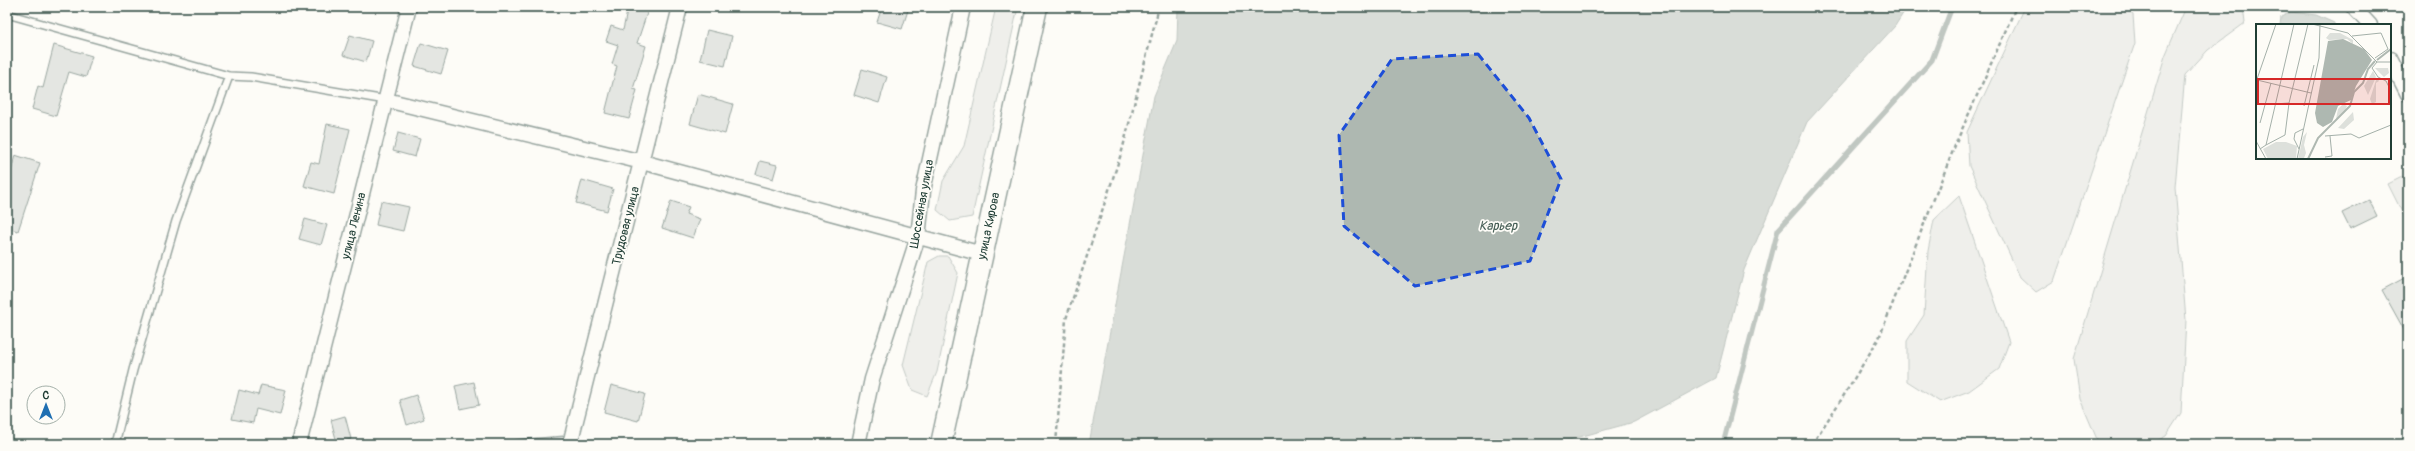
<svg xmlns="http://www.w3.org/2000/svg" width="2415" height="451" viewBox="0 0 2415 451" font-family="Pangolin,sans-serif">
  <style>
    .green { fill: #dde0db; stroke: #7e8e88 }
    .water { fill: #aeb8b1; stroke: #75877f }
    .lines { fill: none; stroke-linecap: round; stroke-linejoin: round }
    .stream { stroke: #75877f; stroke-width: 5 }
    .building { fill: #c6cdc7; stroke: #1f3d34 }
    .service-casing { stroke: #1f3d34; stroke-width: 10 }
    .minor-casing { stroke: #1f3d34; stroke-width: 17 }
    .secondary-casing { stroke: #1f3d34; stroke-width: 23 }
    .path { stroke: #1f3d34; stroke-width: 2.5; stroke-dasharray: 4 3; stroke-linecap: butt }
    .service { stroke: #fdfcf7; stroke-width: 7 }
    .minor { stroke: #fdfcf7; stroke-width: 14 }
    .secondary { stroke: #fdfcf7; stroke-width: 20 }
    .marked { fill: none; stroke: #1d4ed8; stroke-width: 3; stroke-dasharray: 8 5; stroke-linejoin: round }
    .labels { text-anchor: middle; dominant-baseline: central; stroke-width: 3.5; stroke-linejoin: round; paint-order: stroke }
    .street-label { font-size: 12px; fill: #1f3d34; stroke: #fdfcf7 }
    .water-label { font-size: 13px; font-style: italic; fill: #435c53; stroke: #fdfcf7 }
    .inset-river { fill: none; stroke: #aeb8b1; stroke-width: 2 }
    .inset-road { fill: none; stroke: #a4b0a9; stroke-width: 1 }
    .view { fill: #d62828; fill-opacity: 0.15; stroke: #d62828; stroke-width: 2 }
    .inset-edge { fill: none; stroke: #1f3d34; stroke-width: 2 }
  </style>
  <rect width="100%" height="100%" fill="#fdfcf7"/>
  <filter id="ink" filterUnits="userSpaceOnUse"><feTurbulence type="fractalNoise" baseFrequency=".025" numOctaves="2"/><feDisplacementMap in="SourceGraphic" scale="8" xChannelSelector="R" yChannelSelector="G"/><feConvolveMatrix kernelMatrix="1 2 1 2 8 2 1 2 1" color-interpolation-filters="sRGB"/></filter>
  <g filter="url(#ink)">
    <path class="green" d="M996 7H1018L972 217 950 221 937 210 943 181 964 146Z
      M2025 7H2127L2133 15 2135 43 2054 281 2036 292 2020 277 1969 166 1967 132Z
      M2186 7H2243L2245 23 2208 50 2185 75 2175 187 2186 320 2181 413 2166 436 2151 444H2099L2080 399 2074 359 2165 56Z
      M2408 174V224L2388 184Z
      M1959 196 2009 342 1999 369 1969 391 1940 402 1907 381V341L1924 315 1928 251 1934 220Z
      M939 256H948L958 273 937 372 927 396 912 390 903 365 928 262Z"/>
    <path class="water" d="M1178 7H1907L1895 26 1807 122 1744 270 1716 378 1634 422 1554 444H1089L1154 96 1177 41Z
      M2291 12 2316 15 2334 23V25H2280L2281 17Z"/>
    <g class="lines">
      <path class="stream" d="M1723 444 1778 230 1932 60 1952 7"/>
    </g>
    <path class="building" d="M628 7H649L637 43 646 46 633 89 637 90 629 119 605 113 617 66 612 64 618 45 606 41 611 26 623 30Z
      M882 7H909L902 29 877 22Z
      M707 30 732 36 725 66 700 60Z
      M350 35 372 41 366 62 343 55Z
      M421 43 448 51 441 74 414 66Z
      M54 45 92 56 86 77 69 72 56 116 32 109 38 86 43 88Z
      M862 69 887 77 879 103 854 95Z
      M698 94 733 104 725 134 690 124Z
      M327 124 350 129 334 194 304 186 311 162 319 164Z
      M398 133 420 139 415 157 393 151Z
      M15 155 40 163 18 231 7 228V189Z
      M760 161 777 165 773 179 756 174Z
      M582 180 613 189 607 211 576 203Z
      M2369 200 2377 216 2350 229 2342 213Z
      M381 201 409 207 403 231 376 225Z
      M671 201 689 207 686 214 700 219 693 238 662 228Z
      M305 219 327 225 321 245 299 239Z
      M2408 276V337L2382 290Z
      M474 382 479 405 460 409 455 386Z
      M261 385 286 390 280 415 256 409 253 423 232 419 239 390 258 395Z
      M611 385 645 394 638 421 604 412Z
      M416 395 424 419 407 425 400 400Z
      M345 416 351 439 337 443 331 420Z"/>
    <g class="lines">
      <g class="service-casing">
        <path id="service" d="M7 14 229 76 251 77 386 100
          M115 444 133 370 176 221 229 76
          M518 444 571 440"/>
      </g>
      <g class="minor-casing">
        <path id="minor" d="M2353 7 2370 25
          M2390 59 2408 94
          M386 100 642 162 982 254
          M299 444 409 7
          M570 444 680 7
          M858 444 872 379 918 237 923 191 963 7"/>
      </g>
      <g class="secondary-casing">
        <path id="secondary" d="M941 444 1037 7"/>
      </g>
      <path class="path" d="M1056 444 1066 319 1122 151 1159 7
        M1812 444 1841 400 1879 338 1956 143 2016 7"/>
      <use href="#service" class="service"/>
      <use href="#minor" class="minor"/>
      <use href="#secondary" class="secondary"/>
    </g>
  </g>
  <path d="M0 0H2415V451H0ZM1478 54 1529 118 1561 179 1530 261 1415 286 1344 226 1339 135 1392 59Z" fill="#fdfcf7" fill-opacity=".55" fill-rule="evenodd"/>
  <path class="marked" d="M1478 54 1529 118 1561 179 1530 261 1415 286 1344 226 1339 135 1392 59Z"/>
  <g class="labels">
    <g class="street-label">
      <text transform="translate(922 204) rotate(-80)">Шоссейная улица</text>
      <text transform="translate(354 226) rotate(-76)">улица Ленина</text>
      <text transform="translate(626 226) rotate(-76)">Трудовая улица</text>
      <text transform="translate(989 226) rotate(-78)">улица Кирова</text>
    </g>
    <g class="water-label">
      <text x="1498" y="226">Карьер</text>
    </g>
  </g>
  <g transform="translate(2256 24)">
    <rect width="135" height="135" fill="#fdfcf7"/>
    <path d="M74 9H84L97 16V20L91 15 73 16 70 14ZM119 44H132L133 49 128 53ZM117 47 120 53 112 71 108 62 114 52 117 55 114 52ZM121 53 123 57 120 59V78L116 80 114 75ZM87 80 91 82 88 89 80 95 82 85ZM97 88 98 96 88 105 82 104ZM51 108 48 121 50 129 48 134 42 135 47 113ZM20 118H30L41 122 40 135H12L7 125Z" fill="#dde0db"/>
    <path d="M87 15 108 25 116 36 100 62 95 76 82 82 76 98 67 103 61 99 59 89 72 17Z" fill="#aeb8b1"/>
    <path class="inset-river" d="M121 36 135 25M52 135 62 114 94 82 98 68 107 59 112 45 119 37"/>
    <path class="inset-road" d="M56 0 92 9 121 38M96 12 125 9 132 25 119 34M135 38H121L116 44 122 53 130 57 135 67M1 56 55 69M0 58 20 0M18 80 33 79M48 82 58 41M4 99 15 59M69 112 95 110 103 114 135 101M0 117 10 135M10 121 29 111 33 79 52 0M4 125 10 121 38 0M43 125 38 115 39 109 47 105M69 133 76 132 74 112M41 135 63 34 64 0"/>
    <path class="view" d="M2 55H133V80H2Z"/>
    <rect width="135" height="135" class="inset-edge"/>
  </g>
  <rect width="2415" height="451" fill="none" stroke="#fdfcf7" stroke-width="24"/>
  <rect x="12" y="12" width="2391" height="427" fill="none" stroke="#1f3d34" stroke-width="1.5" filter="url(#ink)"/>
  <g transform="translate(46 405)"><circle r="19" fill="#fdfcf7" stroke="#a4b0a9"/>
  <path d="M0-3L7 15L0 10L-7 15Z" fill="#1f6fb2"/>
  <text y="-6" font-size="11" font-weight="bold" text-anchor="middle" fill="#1f3d34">С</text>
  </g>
</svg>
